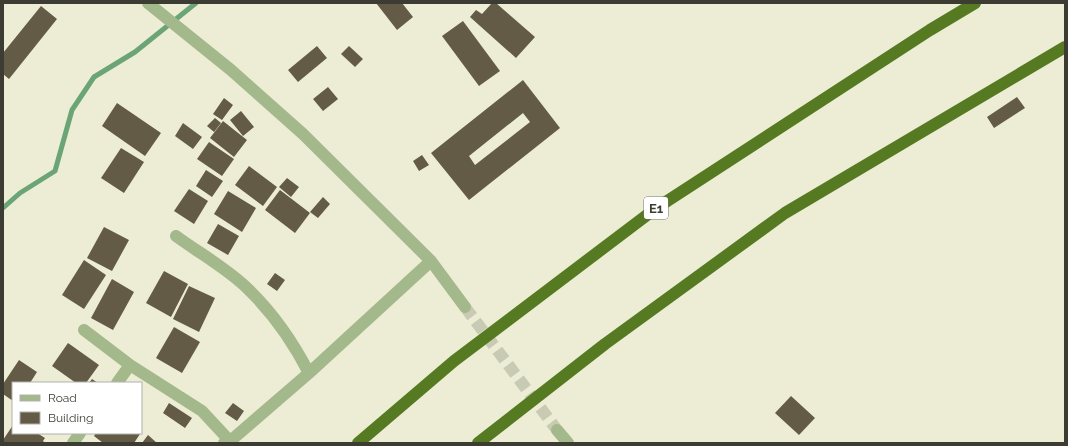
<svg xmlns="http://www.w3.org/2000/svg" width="1068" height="446" viewBox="0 0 1068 446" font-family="Raleway,sans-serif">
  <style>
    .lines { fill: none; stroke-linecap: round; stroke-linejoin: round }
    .stream { stroke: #6ba576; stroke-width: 5 }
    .building { fill: #635b46; fill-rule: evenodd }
    .street-tunnel { stroke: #c9cab4; stroke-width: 12; stroke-dasharray: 12 6; stroke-linecap: butt }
    .street { stroke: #a3b98b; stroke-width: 12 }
    .highway { stroke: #567a22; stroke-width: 12 }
    .labels { text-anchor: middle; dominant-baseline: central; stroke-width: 4; stroke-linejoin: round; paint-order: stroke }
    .shield { fill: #fff; stroke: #767670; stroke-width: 1 }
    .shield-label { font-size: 13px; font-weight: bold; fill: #3c3c32 }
  </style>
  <rect width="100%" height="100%" fill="#ecedd4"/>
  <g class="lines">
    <path class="stream" d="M3 208 20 193 55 171 72 110 94 77 135 52 196 3"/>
  </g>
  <path class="building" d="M376 3H402L413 17 397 30Z
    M492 3H496L535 37 516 58 470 17 476 10 482 14Z
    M41 6 57 19 9 79 3 74V53Z
    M463 21 500 71 479 86 442 36Z
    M317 46 327 58 298 82 288 70Z
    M349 46 363 59 355 67 341 54Z
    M523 80 560 128 469 200 431 153ZM523 113 530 122 475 165 469 156Z
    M328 87 338 99 323 111 313 99Z
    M1017 97 1025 108 994 128 987 117Z
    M224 98 233 105 222 120 213 114Z
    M117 103 161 133 145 156 102 126Z
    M241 111 254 127 243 136 230 120Z
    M215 118 221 123 214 132 207 126Z
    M223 121 247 140 234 157 210 138Z
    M183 123 202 137 193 149 175 136Z
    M209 142 234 159 222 176 197 159Z
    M121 148 144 162 124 193 101 178Z
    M422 155 429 165 419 171 413 161Z
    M249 166 277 187 263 206 235 185Z
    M206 170 223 181 212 197 196 186Z
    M287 178 299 187 291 197 279 187Z
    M189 189 208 201 194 224 174 211Z
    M280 190 310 213 295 233 265 210Z
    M228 191 256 208 242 232 214 214Z
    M323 197 330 204 318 218 310 212Z
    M218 224 239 236 228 255 207 243Z
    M104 227 129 240 112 271 87 258Z
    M84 260 106 275 84 309 62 295Z
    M164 271 188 284 171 317 146 303Z
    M275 273 285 280 277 291 267 284Z
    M112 279 134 292 113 330 91 318Z
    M189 286 215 298 199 332 173 319Z
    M174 327 200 342 182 373 156 358Z
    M68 343 99 365 86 383H76L52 366Z
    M19 360 37 372 30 383H13V401L3 394V384Z
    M92 379 98 383H89Z
    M791 396 815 418 799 435 775 413Z
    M169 403 192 418 185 428 163 413Z
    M233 403 244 411 237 421 225 413Z
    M13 425V433H37L45 438 43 441 45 443H3V440Z
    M96 433H138L140 434 134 443H103L94 436Z
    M148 435 157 443H142Z"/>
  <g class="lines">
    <path class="street-tunnel" d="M465 307 557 430"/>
    <path class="street" d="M148 3 231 70 303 134 431 261 465 307
      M176 236C199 253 228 269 248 289 273 313 293 342 309 373
      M84 330 130 365 202 411 228 439 224 443
      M117 383 130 365
      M557 430 568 443
      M73 443 80 433
      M228 443 309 373 431 261"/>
    <path class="highway" d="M358 443 454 361 655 209 930 30 975 3
      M478 443 605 344 785 213 1065 47"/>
  </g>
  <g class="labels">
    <rect class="shield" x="644" y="197" width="24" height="22" rx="3"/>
    <g class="shield-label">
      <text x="656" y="208">E1</text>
    </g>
  </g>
  <rect width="1068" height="446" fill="none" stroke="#3c3c32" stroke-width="8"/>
  <rect x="12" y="382" width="130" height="52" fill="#ffffff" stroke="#b1b1ad"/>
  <rect x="20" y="395" width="20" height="6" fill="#a3b98b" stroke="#b1b1ad"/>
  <text x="48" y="402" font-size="12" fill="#3c3c32">Road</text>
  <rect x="20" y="412" width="20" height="12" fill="#635b46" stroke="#b1b1ad"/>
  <text x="48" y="422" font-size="12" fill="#3c3c32">Building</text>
</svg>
